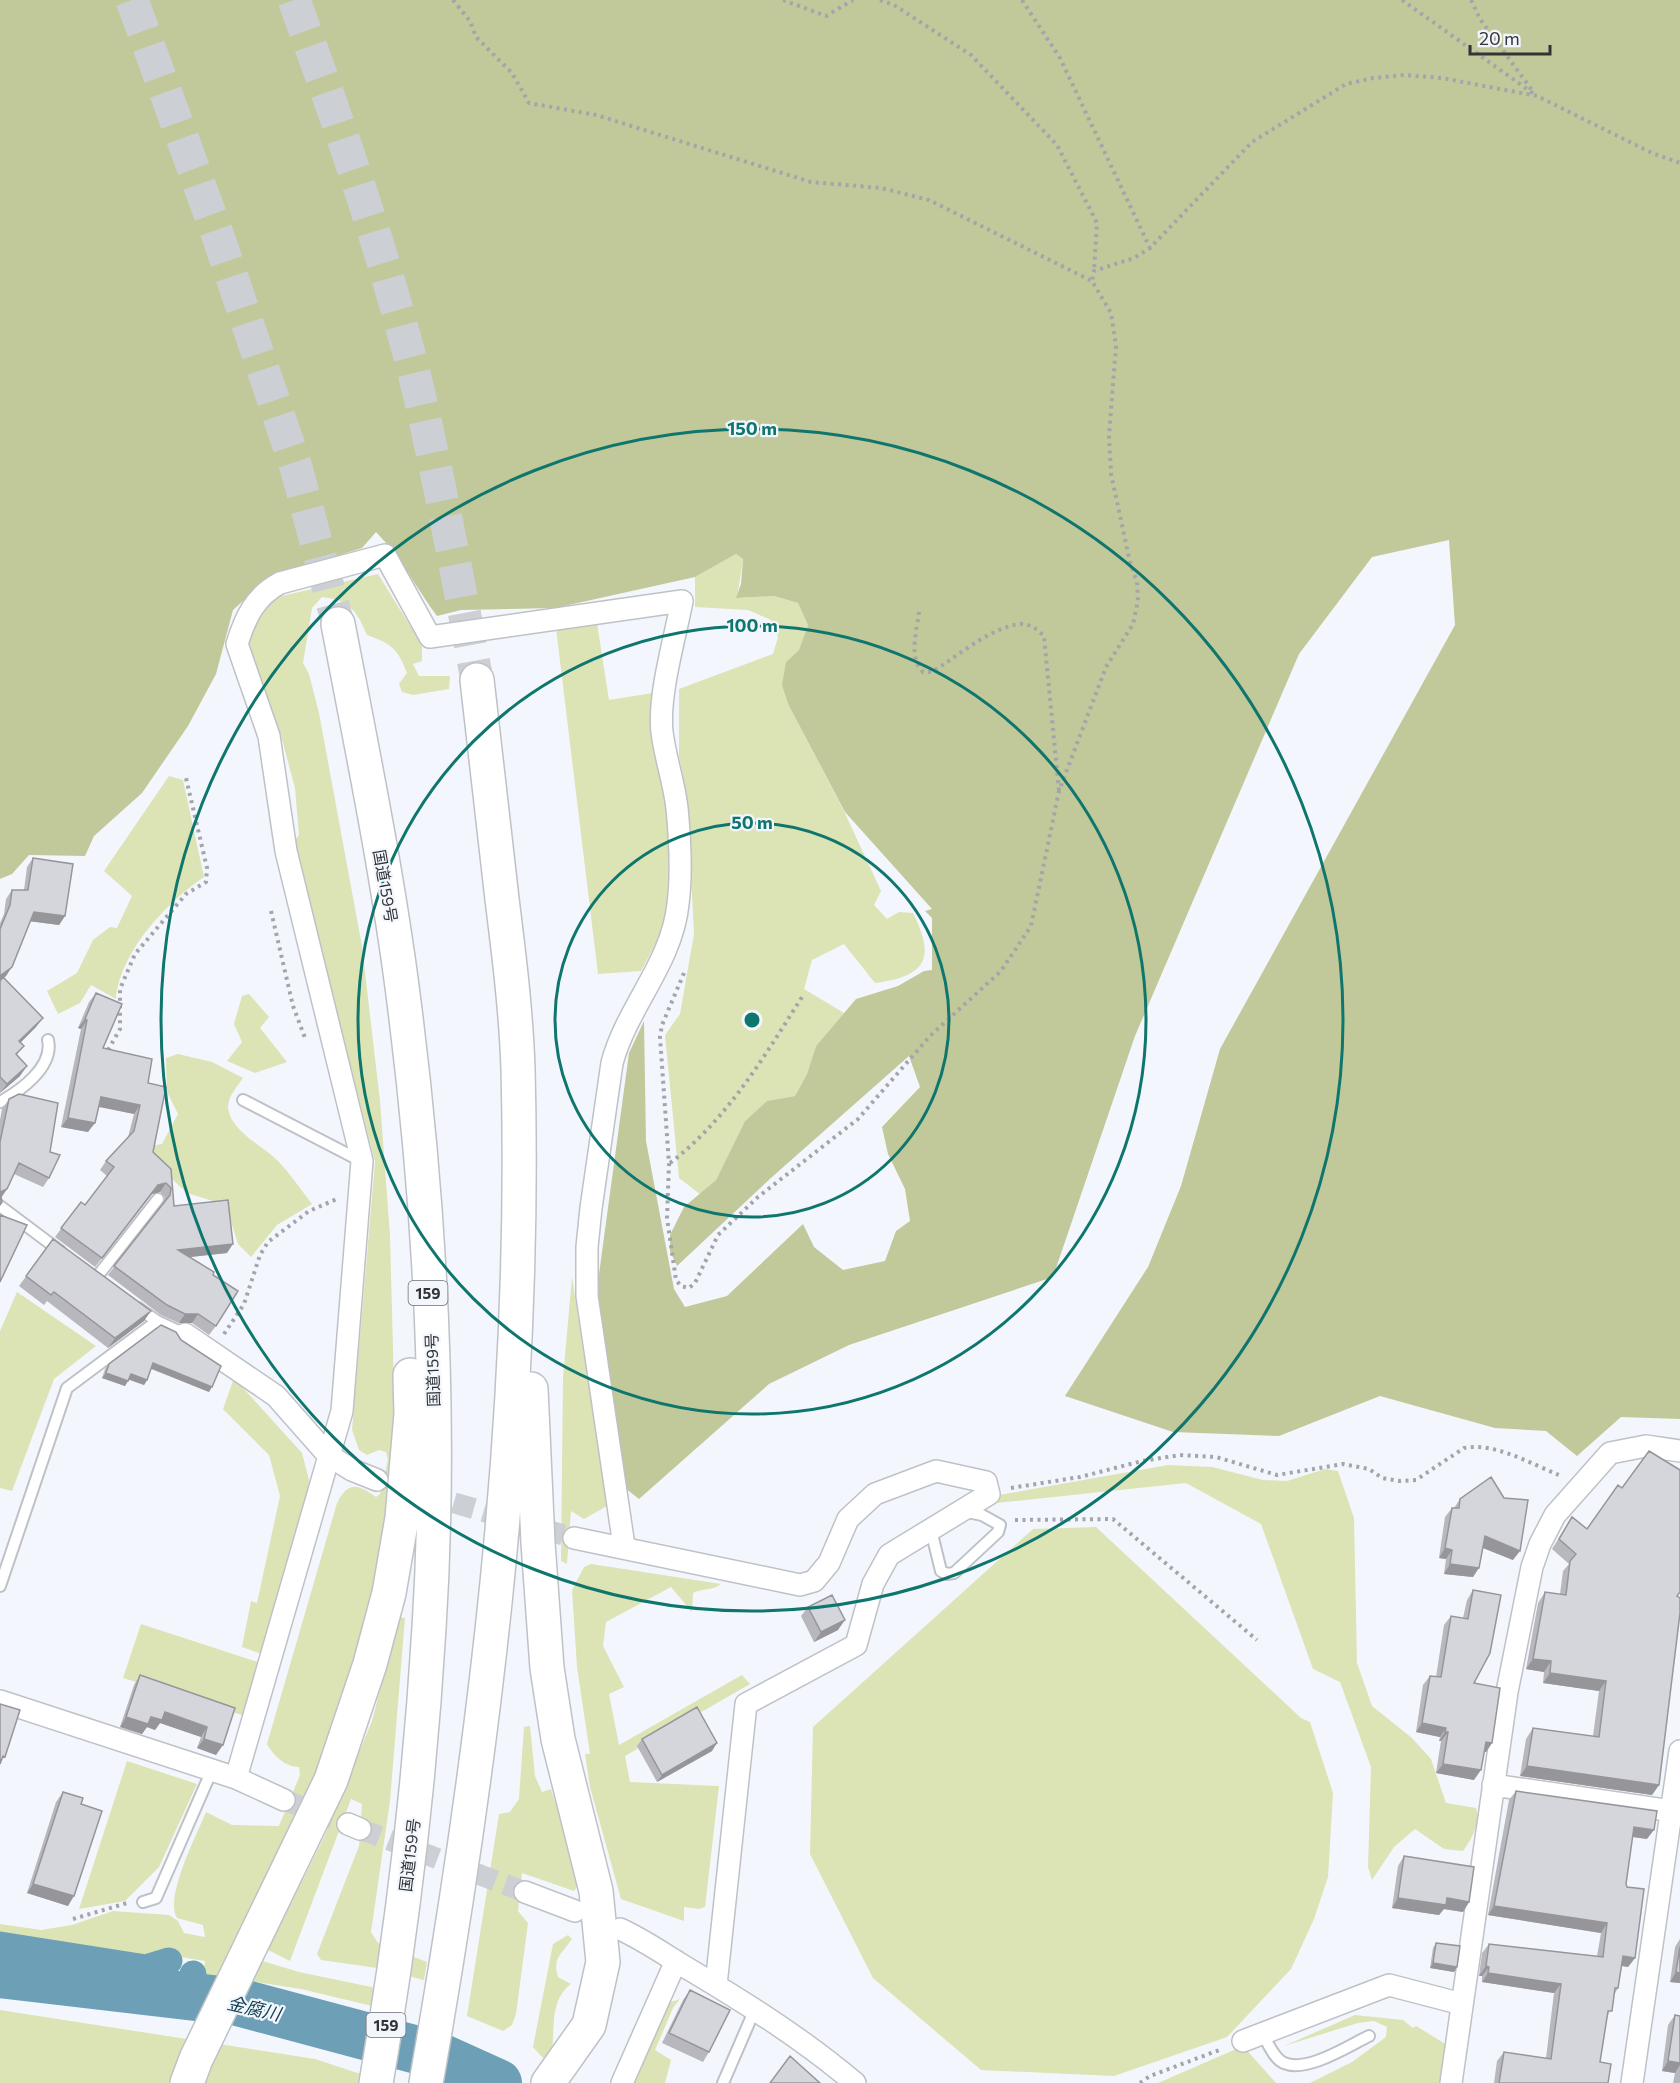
<svg xmlns="http://www.w3.org/2000/svg" width="1680" height="2083" viewBox="0 0 1680 2083" font-family="Commissioner,'Noto Sans JP',sans-serif">
  <style>
    .green { fill: #dce3b4 }
    .forest { fill: #c1c899 }
    .lines { fill: none; stroke-linecap: round; stroke-linejoin: round }
    .canal { stroke: #6da0b7; stroke-width: 27 }
    .river { stroke: #6da0b7; stroke-width: 48 }
    .street-tunnel { stroke: #ccd0d5; stroke-width: 21; stroke-dasharray: 21 10; stroke-linecap: butt }
    .highway-tunnel { stroke: #ccd0d5; stroke-width: 33; stroke-dasharray: 33 16; stroke-linecap: butt }
    .lane-casing { stroke: #bec2c7; stroke-width: 14 }
    .street-casing { stroke: #bec2c7; stroke-width: 24 }
    .highway-casing { stroke: #bec2c7; stroke-width: 36 }
    .path { stroke: #a2a6aa; stroke-width: 4; stroke-dasharray: 3 4.5; stroke-linecap: butt }
    .lane { stroke: #fff; stroke-width: 10 }
    .street { stroke: #fff; stroke-width: 21 }
    .highway { stroke: #fff; stroke-width: 33 }
    .wall { fill: #b7b7bd }
    .shaded-wall { fill: #95959a }
    .building { fill: #d5d5dc; stroke: #95959a; stroke-width: 1.5 }
    .ring { fill: none; stroke: #0f766e; stroke-width: 3 }
    .labels { text-anchor: middle; dominant-baseline: central; stroke-width: 4.5; stroke-linejoin: round; paint-order: stroke }
    .shield { fill: #f3f7fd; stroke: #6c6e72; stroke-width: 1.5 }
    .shield-label { font-size: 15px; font-weight: bold; fill: #323436 }
    .street-label { font-size: 16px; fill: #323436; stroke: #f3f7fd }
    .water-label { font-size: 18px; font-style: italic; fill: #134051; stroke: #f3f7fd }
    .centre { fill: #0f766e; stroke: #f3f7fd; stroke-width: 3 }
    .ring-label { font-size: 18px; text-anchor: middle; font-weight: bold; fill: #0f766e; stroke: #f3f7fd; stroke-width: 4.5; stroke-linejoin: round; paint-order: stroke }
  </style>
  <rect width="100%" height="100%" fill="#f3f7fd"/>
  <path class="green" d="M736 554 743 559 737 598 774 596 798 603 808 625 799 650 786 662 789 706 843 809 881 891 874 905 887 919 899 912 913 913C936 959 926 976 875 983L844 944 812 960 804 989 844 1013 816 1046 807 1074 795 1096 767 1101 745 1121 716 1180 700 1194 679 1178 665 1035 680 1014 694 934 687 796 679 756V689L773 654 778 637 771 620 748 610 695 607V577Z
    M378 574 422 645V661L413 664 419 676H450L449 689 413 695 402 692 399 684 407 673C397 647 391 644 367 635 356 610 351 601 322 597L312 608 303 663 309 674 319 713 362 946 380 1101 390 1236 396 1460 362 1655 326 1759 236 1953 299 1972 381 1989 372 2006 301 1989 203 1974 205 1961 174 1956 148 1960 7 1941 0 1939V1924L41 1930 72 1925 113 1911 169 1915 178 1921 184 1933 205 1937 203 1925 177 1918C164 1898 197 1834 206 1812L232 1825 279 1826 300 1775 299 1767C285 1767 274 1756 267 1744L337 1503C349 1480 358 1485 376 1497L380 1494 388 1460 386 1452 379 1450 367 1455 359 1450 352 1430 375 1162 298 862 295 840 299 835 295 788 280 732 246 640 260 615 277 597Z
    M597 623 609 700 653 693 650 721 660 763 669 830 667 917 663 930 641 971 598 974 556 628Z
    M169 776 183 780 204 877C167 902 120 952 116 999L91 985 80 1003 58 1014 47 991 77 973 93 940 110 927 117 928 132 896 104 871Z
    M249 994 269 1017 260 1028 287 1062 255 1073 227 1061 242 1042 234 1024 242 996Z
    M178 1054 212 1062 243 1078C238 1086 228 1096 228 1107 230 1131 263 1146 277 1160 290 1173 301 1190 312 1204L277 1225 251 1257 238 1244 226 1205 187 1193 139 1148 162 1144 178 1114 167 1092 166 1058Z
    M572 1277 607 1506 584 1519 571 1511 567 1564 561 1561 563 1378Z
    M17 1292 96 1346 54 1379 12 1491 0 1488V1331Z
    M234 1378 302 1453 309 1480 306 1509 262 1654 242 1647 251 1601 257 1603 280 1496 269 1455 223 1409Z
    M1168 1465 1212 1467 1263 1480 1287 1481 1325 1469 1338 1471 1354 1518 1357 1663 1372 1706 1412 1738 1431 1759 1446 1803 1476 1808C1481 1823 1472 1838 1463 1851L1444 1849 1415 1829 1394 1847 1372 1880 1368 1867 1371 1767 1340 1682 1313 1669 1261 1524 1186 1483 996 1503 999 1495Z
    M1096 1527 1301 1718 1310 1722 1333 1793 1328 1877 1314 1919 1291 1969 1227 2037 1114 2076 981 2070 873 1978 810 1854 813 1727 1033 1529Z
    M591 1564 721 1584C712 1591 703 1588 693 1593L692 1612 671 1587 606 1622 603 1646 624 1687 609 1694 619 1745 742 1675 750 1684 625 1756 630 1782 719 1786 705 1907 699 1909 684 1907V1921L621 1899 590 1787 585 1754H590L577 1667 572 1590 584 1567Z
    M399 1617 405 1618 390 1801 371 1932 378 1943 427 1962 424 1980 377 1968 321 1960 317 1954 359 1846 362 1804 351 1799 290 1961 268 1950 325 1835 372 1721Z
    M141 1624 261 1663 245 1716 123 1678Z
    M530 1726 535 1776 542 1792 551 1789 573 1856 577 1887 574 1891 522 1873 518 1911 528 1923 516 2014 512 2025 503 2031 467 2016 499 1814 510 1812 519 1799 524 1727Z
    M127 1761 197 1784 159 1867 125 1901 79 1909Z
    M568 1935 572 1939C562 1954 552 1957 558 1977L571 1984C548 2001 556 2032 551 2057L543 2058 533 2047 553 1944Z
    M680 1999 673 2008 655 2050 671 2060 665 2083H634L665 2004Z
    M0 2010 315 2059 388 2083H202L186 2050 171 2083H0Z
    M1355 2015 1403 2020 1413 2028 1416 2026 1447 2045 1442 2083H1310L1352 2062 1386 2037 1387 2027 1374 2021 1358 2023 1284 2046Z
    M1243 2046 1276 2083H1158Z"/>
  <path class="forest" d="M0 0H1680V1419L1621 1417 1577 1456 1546 1431 1495 1428 1380 1396 1279 1436 1173 1432 1065 1396 1148 1267 1181 1186 1220 1049 1455 625 1449 540 1372 557 1299 654 1135 1036 1053 1277 849 1345 769 1384 639 1499 625 1488 597 1289 629 1053 644 1021 646 1141 674 1289 685 1307 727 1296 803 1224 814 1247 843 1270 885 1261 896 1231 910 1221 905 1189 888 1154 882 1127 920 1087 909 1056 772 1177 677 1266 670 1251V1235L684 1207 716 1180 745 1121 767 1101 795 1096 807 1074 816 1046 856 999 898 986 924 971 932 970V918L925 911 932 909 845 812 789 706 782 685 786 662 799 650 808 625 798 603 774 596 736 598 741 584 743 559 736 554 695 577 555 608 461 610 437 616C416 588 401 557 376 532L362 548 269 577 233 610 216 674 188 726 142 793 94 836 85 856 29 855 12 874 0 879Z"/>
  <g class="lines">
    <path class="canal" d="M0 1945 146 1968 169 1961
      M191 1997 193 1974"/>
    <path class="river" d="M0 1974 238 2002 436 2055 498 2083"/>
    <path class="street-tunnel" d="M424 1494 574 1538
      M284 1800 348 1824
      M360 1829 525 1892"/>
    <path class="highway-tunnel" d="M132 0 218 236 296 467 338 624
      M294 0C339 124 383 249 415 377 439 477 458 579 477 680"/>
    <g class="lane-casing">
      <path id="lane" d="M243 1100 361 1161
        M0 1102C20 1091 54 1067 48 1040
        M0 1206 60 1251
        M96 1278 158 1199
        M138 1308 157 1321 185 1334
        M931 1530 941 1571 947 1574 954 1573 998 1532 1000 1525 982 1515 962 1511
        M0 1586 67 1388 157 1321
        M143 1902 156 1898 212 1770
        M1262 2033C1268 2043 1274 2059 1284 2063 1307 2073 1348 2046 1369 2036
        M723 2083 755 2009"/>
    </g>
    <g class="street-casing">
      <path id="street" d="M185 1334 276 1396 328 1455 352 1470 377 1480
        M574 1538 800 1585 814 1581 829 1563 848 1519 875 1494 936 1471 986 1482 989 1494 889 1555 873 1584 856 1645 746 1704 716 1985
        M0 1701 236 1778
        M1493 1785 1680 1812
        M284 1800 236 1778 342 1411 362 1161 286 851 269 736 237 644C245 618 255 596 280 583L385 555 430 637 682 601C675 638 658 695 662 732 665 757 674 782 677 808 680 839 682 873 678 904 672 963 627 1007 612 1063L591 1208 587 1247V1296L624 1546
        M348 1824 360 1829
        M525 1892 575 1911
        M620 1929C646 1941 668 1957 692 1971 749 2005 804 2040 855 2083
        M1243 2041 1389 1985 1462 2004
        M622 2083 676 1961
        M1451 2083 1507 1692 1532 1567 1540 1544 1555 1515 1610 1453 1646 1446 1680 1451
        M1632 2083 1680 1751"/>
    </g>
    <g class="highway-casing">
      <path id="highway" d="M338 624C362 749 388 875 404 1002 430 1206 442 1423 429 1628 420 1781 402 1932 376 2083
        M531 1389 538 1543 547 1668 558 1739 596 1891 603 1962 589 2025 548 2083
        M187 2083 196 2059 331 1780 370 1664 389 1593 402 1518 411 1414 410 1375
        M426 2083C485 1748 527 1409 518 1068 516 1011 509 955 502 899 494 826 486 753 477 680"/>
    </g>
    <path class="path" d="M453 0 470 21 476 37 512 73 529 103 596 115 811 182 881 188 929 200 1092 281
      M783 0 826 16 853 0
      M880 0 894 5 971 55 1057 145 1097 223 1094 271
      M1022 0 1060 58 1150 248
      M1402 0 1534 94
      M1471 0 1480 19 1534 93
      M919 612C917 630 908 658 923 672H932C958 656 988 629 1019 624 1029 623 1037 629 1044 636L1059 791
      M271 911 293 1006 305 1038
      M684 973 662 1025 660 1037 669 1164 667 1218 676 1280 681 1286 689 1288 695 1283 718 1235 758 1197 858 1119 930 1036 1001 971 1031 926 1059 791 1106 667 1133 624 1138 601 1137 582 1130 562 1111 474 1109 436 1116 346 1111 313 1092 281 1094 271 1134 258 1150 248 1252 142 1346 84 1373 78 1404 75 1442 78 1537 96 1652 153 1680 163
      M108 1050 120 1029V989L135 954 186 894 206 882 207 868 186 778
      M670 1163C728 1119 765 1055 804 994
      M224 1334 244 1304 260 1255 268 1242 309 1211 337 1199
      M1011 1488 1080 1477 1142 1461 1180 1455 1216 1457 1277 1475 1343 1464 1369 1469 1382 1478 1400 1481 1416 1480 1464 1448C1495 1442 1531 1464 1559 1475
      M1015 1520 1113 1519 1257 1640
      M73 1919 127 1903
      M1140 2083 1150 2076 1222 2049"/>
    <use href="#lane" class="lane"/>
    <use href="#street" class="street"/>
    <use href="#highway" class="highway"/>
  </g>
  <path class="wall" d="M33 858 65 916 59 925 30 921 6 976 4 978 36 1027 21 1042 17 1056 20 1076 0 1093V923L4 914 6 899 12 890H24L27 867Z
    M96 993 103 1048 148 1083 153 1152 171 1169 174 1206 227 1253 190 1257 213 1275 216 1326 209 1335 192 1323H179L161 1315 108 1275 164 1202 165 1197 160 1192 152 1194 95 1267 55 1237 81 1202 85 1205 107 1176 100 1170 106 1161 128 1137 134 1114 98 1106 88 1132 61 1127 81 1029 78 1028 89 1002Z
    M9 1099 50 1152 49 1178 43 1187 14 1174 7 1189 1 1198 0 1205V1120L2 1109Z
    M53 1239 144 1321 108 1348 47 1301 44 1305 19 1286Z
    M161 1325 209 1392 151 1369 147 1380 144 1385 129 1379 125 1386 102 1378 105 1369 109 1364Z
    M1460 1499 1513 1560 1483 1548 1473 1577 1444 1574 1446 1559 1439 1558 1445 1517 1452 1508H1454Z
    M1572 1517 1677 1597 1659 1785 1652 1795 1520 1776 1526 1739 1533 1728 1593 1736 1599 1691 1543 1683 1544 1672 1526 1669 1538 1603 1545 1592 1560 1594 1563 1571 1569 1564 1552 1549Z
    M1473 1590 1474 1683 1492 1743 1486 1752H1484L1474 1780 1436 1773 1441 1741H1439L1440 1737 1416 1732 1423 1685 1430 1676 1436 1677 1444 1625 1451 1616 1463 1618 1467 1600Z
    M808 1607 838 1630 814 1642 801 1616Z
    M140 1675 235 1708 216 1755 197 1748 201 1737 160 1723 155 1730 147 1727 142 1734 120 1727 134 1685Z
    M642 1739 712 1751 657 1782 637 1746Z
    M1516 1791 1647 1839 1632 1837 1626 1884 1635 1958 1628 1967 1622 1966 1618 1988 1614 1995 1607 2019 1600 2062 1608 2083H1494L1497 2061 1504 2052 1546 2058 1554 1993 1482 1982V1976H1479L1482 1953 1489 1944 1597 1956 1601 1933 1488 1915 1509 1800Z
    M63 1792 81 1804 68 1906 27 1893 56 1802Z
    M1404 1856 1469 1902 1463 1912 1444 1909 1439 1915 1392 1908 1398 1866Z
    M1680 1939V1983L1670 1982 1675 1947Z
    M1436 1943 1457 1967 1454 1972 1430 1968 1433 1948Z
    M690 1990 709 2052 703 2062 662 2043 683 2000Z
    M1675 2015 1680 2016V2083H1673L1675 2073 1662 2071 1668 2025Z"/>
  <path class="shaded-wall" d="M34 912 65 916 59 925 28 921Z
    M12 967 6 976 0 980V976Z
    M43 1018 36 1027 12 1051 19 1041Z
    M85 1019 87 1020 81 1029 78 1028Z
    M27 1066 20 1076 0 1093 7 1084Z
    M101 1097 140 1105 134 1114 94 1106Z
    M68 1118 95 1123 88 1132 61 1127Z
    M166 1183 160 1192 152 1194 95 1267 158 1185Z
    M7 1189 0 1199V1193Z
    M233 1244 227 1253 172 1259 178 1250Z
    M151 1311 144 1321 108 1348 115 1338Z
    M185 1314H198L192 1323H179Z
    M153 1363 212 1387 209 1392 150 1368Z
    M106 1373 128 1381 125 1386 102 1378Z
    M131 1374 147 1380 144 1385 127 1379Z
    M1485 1536 1520 1551 1513 1560 1478 1546Z
    M1445 1548 1452 1550 1446 1559 1439 1558Z
    M1450 1564 1479 1568 1473 1577 1444 1574Z
    M845 1620 838 1630 814 1642 821 1632Z
    M1533 1659 1551 1661 1544 1672 1526 1669Z
    M1550 1673 1606 1681 1599 1691 1543 1683Z
    M165 1712 207 1727 201 1737 160 1723 155 1730 147 1727 142 1734 120 1727 126 1717H151Z
    M1422 1723 1446 1728 1440 1737 1416 1732Z
    M1445 1732H1448L1441 1741H1439Z
    M204 1739 223 1745 216 1755 197 1748Z
    M1486 1742 1492 1743 1486 1752 1479 1751Z
    M717 1743 712 1751 657 1782 662 1775Z
    M1443 1764 1481 1770 1474 1780 1436 1773Z
    M1527 1766 1659 1785 1652 1795 1520 1776Z
    M1634 1827 1654 1830 1647 1839 1627 1836Z
    M33 1884 74 1896 68 1906 27 1893Z
    M1398 1898H1447L1469 1902 1463 1912 1444 1909 1439 1915 1392 1908Z
    M1494 1906 1607 1923 1601 1933 1488 1915Z
    M1623 1956 1635 1958 1628 1967 1617 1965Z
    M1433 1963 1457 1967 1454 1972 1430 1968Z
    M1486 1966 1489 1967 1482 1976H1479Z
    M1676 1972 1680 1973V1983L1670 1982Z
    M1488 1973 1561 1984 1554 1993 1482 1982Z
    M1668 2061 1680 2063V2065L1675 2073 1662 2071Z"/>
  <path class="building" d="M33 858 73 864 65 916 34 912 12 967 0 976V929L10 905 12 890H28Z
    M3 977 43 1018 19 1041 24 1046 16 1054 27 1066 7 1084 0 1077V981Z
    M96 993 122 1004 103 1048 152 1059 148 1083 166 1087 153 1152 171 1169 174 1206 228 1200 233 1244 178 1250 214 1272 213 1275 238 1291 216 1326 198 1314H185L167 1305 114 1266 170 1195 171 1188 166 1183 158 1185 102 1258 61 1228 81 1202 85 1205 114 1167 106 1161 134 1131 140 1105 101 1097 95 1123 68 1118 87 1020 85 1019Z
    M19 1094 58 1103 50 1152 60 1155 49 1178 19 1163 7 1189 0 1192 2 1202 0 1205V1142L9 1099Z
    M0 1215 27 1225 0 1282Z
    M53 1239 151 1311 115 1338 54 1292 51 1295 26 1276Z
    M161 1325 176 1332 181 1340 221 1366 212 1387 153 1363 147 1380 131 1374 128 1381 106 1373 109 1364Z
    M1649 1451 1680 1470V1592L1677 1596 1680 1598V1613L1659 1785 1527 1766 1533 1728 1599 1737 1606 1681 1550 1673 1551 1661 1533 1659 1545 1592 1566 1595 1570 1561 1576 1554 1559 1539 1572 1517 1587 1529 1618 1485 1622 1488Z
    M1491 1477 1504 1498 1528 1500 1520 1551 1485 1536 1479 1568 1450 1564 1452 1550 1445 1548 1452 1508H1459L1460 1499Z
    M1473 1590 1501 1595 1490 1653 1474 1683 1500 1688 1492 1743 1486 1742 1481 1770 1443 1764 1448 1732H1445L1446 1728 1422 1723 1430 1676 1441 1677 1451 1616 1468 1619Z
    M832 1595 845 1620 821 1632 808 1607Z
    M140 1675 235 1708 223 1745 204 1739 207 1727 165 1712 162 1720 151 1717 148 1724 126 1717Z
    M0 1704 20 1710 5 1757 3 1756 0 1764Z
    M697 1707 717 1743 662 1775 642 1739Z
    M1516 1791 1657 1811 1654 1830 1634 1827 1626 1884 1627 1887 1644 1889 1635 1958 1623 1956 1618 1988H1615L1612 2011H1608L1600 2062 1611 2064 1608 2083H1499L1504 2052 1551 2059 1561 1984 1488 1973 1489 1967 1486 1966 1489 1944 1603 1957 1607 1923 1494 1906Z
    M63 1792 83 1798 81 1804 102 1811 74 1896 33 1884Z
    M1404 1856 1474 1867 1469 1902 1447 1898 1446 1905 1398 1898Z
    M1436 1943 1460 1946 1457 1967 1433 1963Z
    M1680 1947V1973L1676 1972Z
    M690 1990 730 2010 709 2052 669 2033Z
    M1675 2015 1680 2016V2063L1668 2061Z
    M790 2056 820 2083H770Z"/>
  <g class="ring">
    <circle cx="752" cy="1020" r="197"/>
    <circle cx="752" cy="1020" r="394"/>
    <circle cx="752" cy="1020" r="591"/>
  </g>
  <g class="labels">
    <g class="shield">
      <rect x="408.5" y="1281" width="39" height="24" rx="4.5"/>
      <rect x="366.5" y="2013" width="39" height="24" rx="4.5"/>
    </g>
    <g class="shield-label">
      <text x="428" y="1293">159</text>
      <text x="386" y="2025">159</text>
    </g>
    <g class="street-label">
      <text transform="translate(386 886) rotate(80)">国道159号</text>
      <text transform="translate(432 1370) rotate(-92)">国道159号</text>
      <text transform="translate(409 1855) rotate(-83)">国道159号</text>
    </g>
    <g class="water-label">
      <text transform="translate(254 2008) rotate(13)">金腐川</text>
    </g>
  </g>
  <circle cx="752" cy="1020" r="9" class="centre"/>
  <g class="ring-label">
    <text x="752" y="435">150 m</text>
    <text x="752" y="632">100 m</text>
    <text x="752" y="829">50 m</text>
  </g>
  <path d="M1470 45v9h80v-9" fill="none" stroke="#323436" stroke-width="3"/>
  <text x="1479" y="45" font-size="18" fill="#323436" stroke="#f3f7fd" stroke-width="4.5" paint-order="stroke">20 m</text>
</svg>
